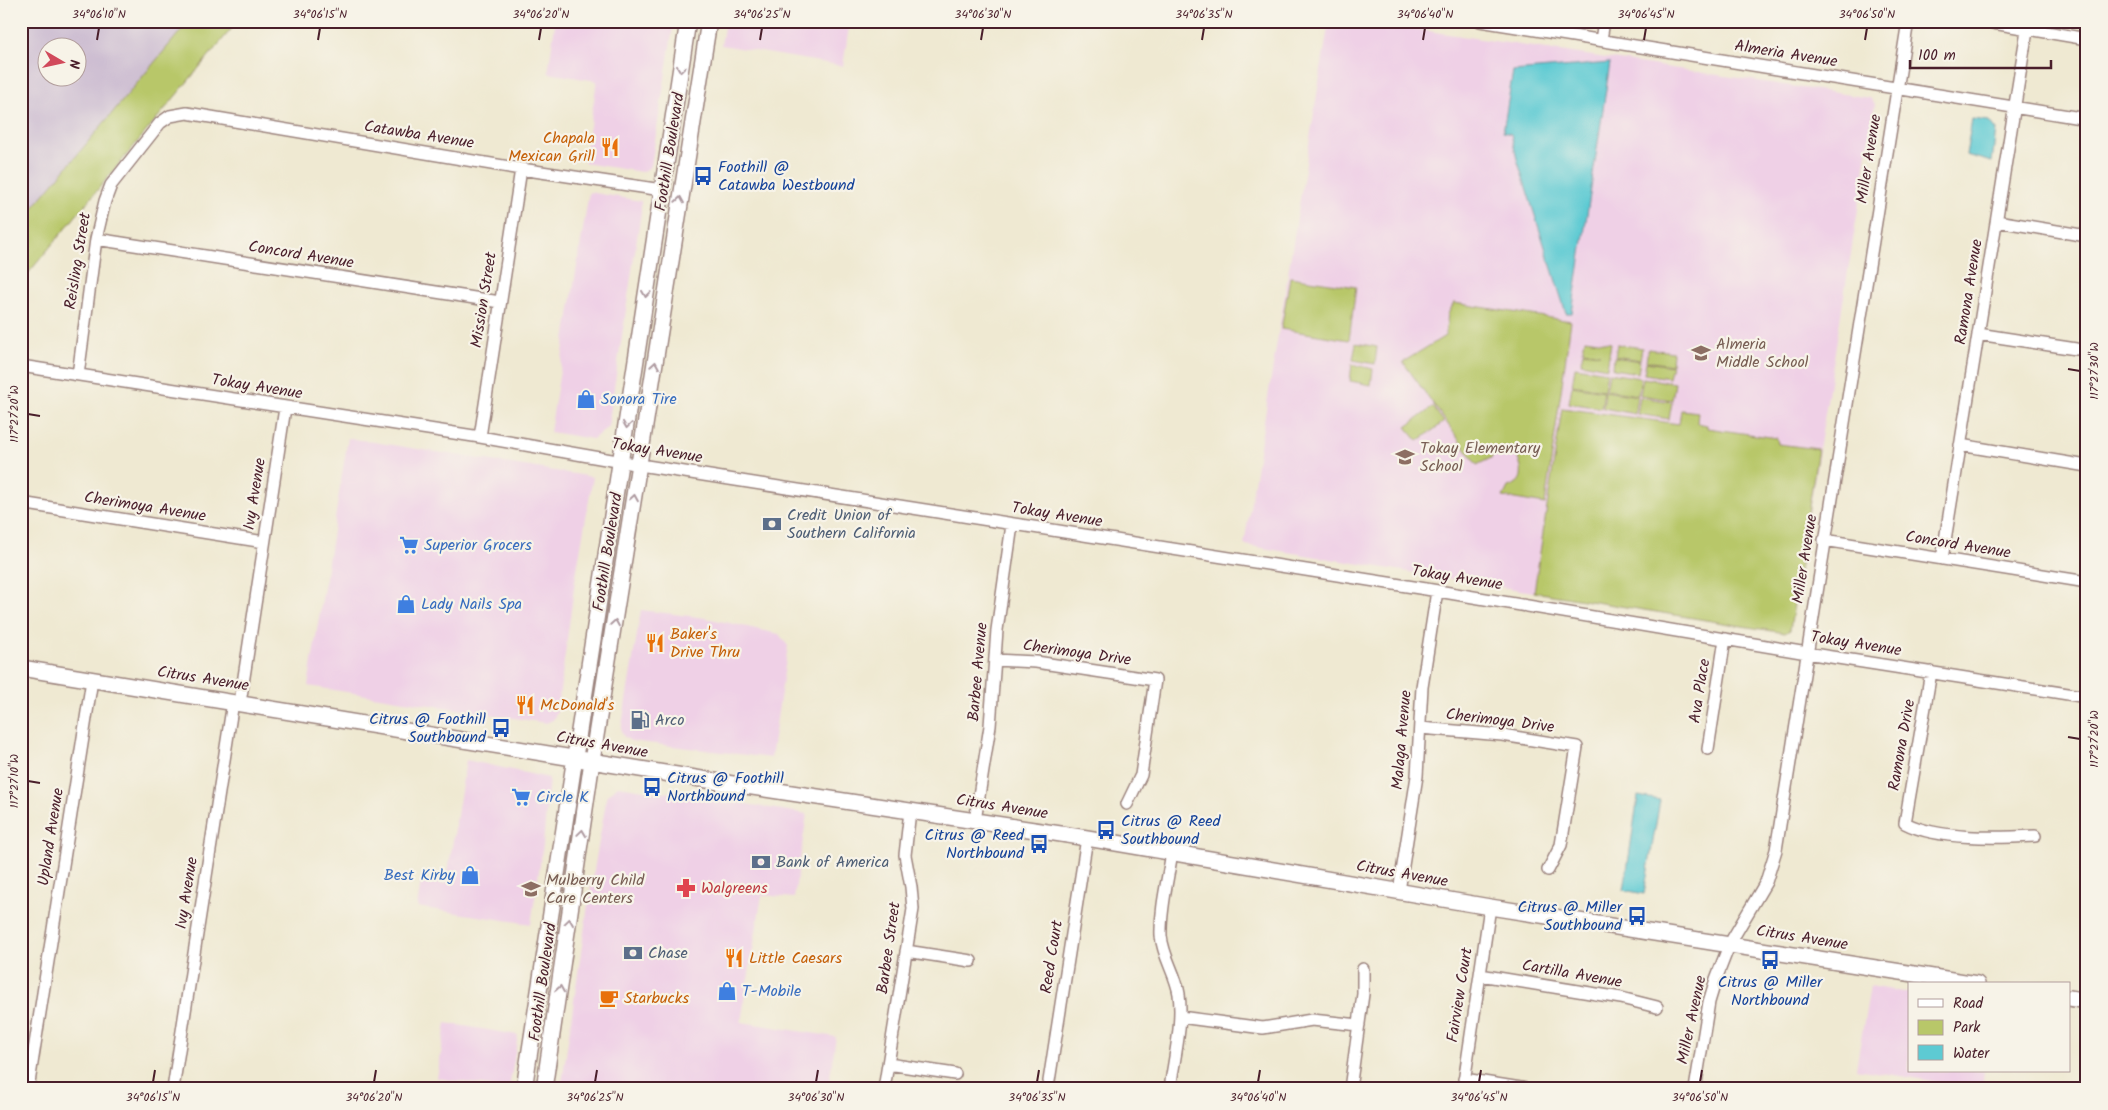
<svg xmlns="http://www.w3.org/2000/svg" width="2108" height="1110" viewBox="0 0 2108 1110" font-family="Kalam,sans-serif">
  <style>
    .built { fill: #efd0e6 }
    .industrial { fill: #cdbed2; fill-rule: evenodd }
    .green { fill: #b8c769; stroke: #81734a }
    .water { fill: #5dcad3; stroke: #54747f }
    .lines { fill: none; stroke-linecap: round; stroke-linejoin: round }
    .minor-casing { stroke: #9c847e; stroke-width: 14 }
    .major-casing { stroke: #9c847e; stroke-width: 18 }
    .minor { stroke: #fff; stroke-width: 11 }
    .major { stroke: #fff; stroke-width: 15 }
    .oneway { stroke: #ae9aa0 }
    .ticks { fill: none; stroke: #4a1f2b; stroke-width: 2 }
    .labels { text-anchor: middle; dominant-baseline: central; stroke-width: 4.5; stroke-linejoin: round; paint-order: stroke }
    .street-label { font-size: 16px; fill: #4a1f2b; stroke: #f7f3e8 }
    .food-label { font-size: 16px; fill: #c56008; stroke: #f7f3e8; text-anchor: start }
    .transit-label { font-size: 16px; fill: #164399; stroke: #f7f3e8; text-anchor: start }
    .education-label { font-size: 16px; fill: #785e54; stroke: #f7f3e8; text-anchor: start }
    .shop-label { font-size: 16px; fill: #366cbe; stroke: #f7f3e8; text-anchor: start }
    .service-label { font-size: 16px; fill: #4e5e75; stroke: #f7f3e8; text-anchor: start }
    .health-label { font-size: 16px; fill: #be3a42; stroke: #f7f3e8; text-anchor: start }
    .neatline { fill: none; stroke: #4a1f2b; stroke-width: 2 }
    .ticks-label { font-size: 12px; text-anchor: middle; fill: #4a1f2b }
  </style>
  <rect width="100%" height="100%" fill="#f7f3e8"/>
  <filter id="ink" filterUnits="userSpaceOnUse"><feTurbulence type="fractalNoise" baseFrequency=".02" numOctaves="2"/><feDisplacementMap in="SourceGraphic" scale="10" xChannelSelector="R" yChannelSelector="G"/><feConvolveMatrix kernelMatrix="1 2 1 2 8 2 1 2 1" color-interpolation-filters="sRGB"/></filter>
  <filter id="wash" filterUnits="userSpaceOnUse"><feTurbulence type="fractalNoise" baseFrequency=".0096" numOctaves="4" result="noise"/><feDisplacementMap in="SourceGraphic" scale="20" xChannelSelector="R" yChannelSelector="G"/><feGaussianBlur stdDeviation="1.12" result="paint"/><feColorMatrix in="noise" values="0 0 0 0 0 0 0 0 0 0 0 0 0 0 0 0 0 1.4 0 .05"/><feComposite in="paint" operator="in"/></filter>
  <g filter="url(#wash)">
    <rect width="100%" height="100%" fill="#efe9d2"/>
    <path class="built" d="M533 21H674L651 166 646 170 642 172 584 163 597 81 548 73 555 24Z
      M725 21H850L843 66 721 45Z
      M1329 21H1362L1870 98 1873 101 1875 104 1790 630 1785 633 1244 545Z
      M589 192 641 201V212L608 427 593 439 550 432Z
      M348 438 593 477 575 581 557 712 553 720 546 723 308 686Z
      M641 610 706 618 779 634 788 646 771 758 631 741 624 737 621 731Z
      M466 760 549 778 543 845 531 924 417 907 421 881 446 884Z
      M618 786 663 793 671 792 807 814 794 898 762 895 741 1022 836 1037 828 1089H561L589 898 607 796Z
      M1870 986 1909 993V1071H1984L1982 1089 1856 1069Z
      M446 1023 518 1035 509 1089 437 1078Z"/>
    <path class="industrial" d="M21 21H189L21 222ZM48 48H78V78H48Z"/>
    <path class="green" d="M189 21H238L21 282V222Z
      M1290 277 1356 287 1349 340 1281 329Z
      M1454 303 1571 321 1545 504 1503 497 1508 487C1510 486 1513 486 1515 484 1528 477 1518 455 1512 447L1499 448 1491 458 1477 465 1403 362 1445 336 1448 314Z
      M1585 339 1611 343 1607 368 1581 363 1583 352 1600 354 1583 351Z
      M1356 343 1377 347 1375 364 1353 360Z
      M1617 344 1642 348 1640 360 1615 356Z
      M1648 349 1673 352 1672 365 1646 361Z
      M1614 357 1640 361 1638 373 1613 369Z
      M1646 362 1672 366 1669 378 1644 374Z
      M1352 364 1373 369 1371 385 1350 381Z
      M1575 367 1607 372 1604 390 1572 385Z
      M1609 373 1641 378 1638 395 1606 390Z
      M1643 378 1675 383 1672 400 1640 395Z
      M1572 386 1604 391 1601 408 1569 403Z
      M1605 391 1638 396 1635 414 1603 408Z
      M1640 397 1672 402 1669 419 1637 414Z
      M1433 407 1444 422 1418 441 1406 427Z
      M1562 408 1679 424 1681 410 1698 412 1697 423 1707 425V428L1777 438 1778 444 1818 449 1790 630 1785 633 1534 592Z"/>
    <path class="water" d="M1610 63 1572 313H1566L1517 159 1511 134 1503 132 1513 71Z
      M1972 119 1989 121 1996 130 1992 162 1966 155Z
      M1638 796 1660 800 1644 894 1624 890Z"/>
  </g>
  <g filter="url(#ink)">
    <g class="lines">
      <g class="minor-casing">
        <path id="minor" d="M1480 21 2087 119
          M1993 23 2087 39
          M1601 40 1604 21
          M1997 221 2087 236
          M96 239 500 302
          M1978 334 2076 349
          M21 366 480 437 640 465 1426 589 1825 656 2087 697
          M78 375 96 239 105 201 111 185 160 123 170 116 187 113 521 169 662 190
          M480 437 521 169
          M1960 445 2087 466
          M21 503 264 542
          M1824 540 2087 582
          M1942 559 2027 30
          M995 660 1036 662 1155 680 1141 775 1127 804
          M1931 672 1905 823C1938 840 1998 838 2035 836
          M240 703 285 408
          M1420 728 1502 735 1577 747 1561 845 1548 870
          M1708 749 1725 639
          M975 821 990 726 997 630 1012 525
          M1399 891 1417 776 1422 687 1437 591
          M906 951 971 961
          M1480 975 1621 998 1657 1007
          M1180 1017 1263 1028 1312 1020 1359 1025
          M888 1064 955 1074
          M1464 1079 1527 1089
          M1049 1081 1087 838
          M28 1089 92 680
          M173 1089 233 702
          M884 1089 913 909 911 887 905 855 910 811
          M1170 1089C1174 1058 1183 1025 1179 994 1176 974 1163 957 1161 936 1160 909 1168 879 1172 852
          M1350 1089 1363 994V969
          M1463 1089 1490 907
          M1695 1089 1709 1002 1716 979 1730 943 1766 882 1776 850 1908 21"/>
      </g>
      <g class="major-casing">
        <path id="major" d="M21 668 726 783 1087 838 1490 907 1977 984
          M2069 998 2087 1001
          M524 1089 688 21
          M544 1089 592 761 709 21"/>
      </g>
      <use href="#minor" class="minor"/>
      <use href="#major" class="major"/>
    </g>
    <defs><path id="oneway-chevron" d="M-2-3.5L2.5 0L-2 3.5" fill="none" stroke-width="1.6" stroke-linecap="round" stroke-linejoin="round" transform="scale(1.25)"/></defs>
    <g class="oneway">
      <use href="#oneway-chevron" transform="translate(681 69) rotate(98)"/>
      <use href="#oneway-chevron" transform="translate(680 200) rotate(-81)"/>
      <use href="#oneway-chevron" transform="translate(646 294) rotate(98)"/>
      <use href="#oneway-chevron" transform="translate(655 365) rotate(-81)"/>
      <use href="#oneway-chevron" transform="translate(627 425) rotate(98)"/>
      <use href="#oneway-chevron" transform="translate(634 498) rotate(-81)"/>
      <use href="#oneway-chevron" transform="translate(615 623) rotate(-81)"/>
      <use href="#oneway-chevron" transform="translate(582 833) rotate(-82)"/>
      <use href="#oneway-chevron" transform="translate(569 922) rotate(-82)"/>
      <use href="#oneway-chevron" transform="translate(560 989) rotate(-81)"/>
    </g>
  </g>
  <path class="ticks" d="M97 40 99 28M318 40 320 28M539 40 541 28M760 40 762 28M981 40 983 28M1202 40 1204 28M1423 40 1425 28M1644 40 1646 28M1865 40 1867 28M2068 369 2080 371M28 414 40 416M2068 737 2080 739M28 781 40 783M153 1082 155 1070M374 1082 376 1070M595 1082 597 1070M816 1082 818 1070M1037 1082 1039 1070M1258 1082 1260 1070M1479 1082 1481 1070M1700 1082 1702 1070"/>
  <defs>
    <g id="restaurant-bare" transform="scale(1.5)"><path d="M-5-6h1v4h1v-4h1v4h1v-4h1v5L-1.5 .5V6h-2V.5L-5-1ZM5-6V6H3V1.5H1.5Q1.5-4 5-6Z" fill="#e8710a" stroke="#f7f3e8" stroke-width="2.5" paint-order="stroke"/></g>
    <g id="bus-bare" transform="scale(1.5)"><path d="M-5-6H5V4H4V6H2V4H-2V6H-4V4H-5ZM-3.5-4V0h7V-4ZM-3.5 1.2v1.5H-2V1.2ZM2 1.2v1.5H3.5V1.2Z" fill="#1a4fb4" stroke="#f7f3e8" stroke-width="2.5" paint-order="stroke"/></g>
    <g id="school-bare" transform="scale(1.5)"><path d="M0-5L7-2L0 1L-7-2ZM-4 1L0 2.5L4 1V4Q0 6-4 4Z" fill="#8d6e63" stroke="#f7f3e8" stroke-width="2.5" paint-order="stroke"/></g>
    <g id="shop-bare" transform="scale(1.5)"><path d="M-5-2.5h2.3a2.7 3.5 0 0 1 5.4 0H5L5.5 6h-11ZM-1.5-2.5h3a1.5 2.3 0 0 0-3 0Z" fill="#3f7fe0" stroke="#f7f3e8" stroke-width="2.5" paint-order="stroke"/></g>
    <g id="bank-bare" transform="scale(1.5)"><path d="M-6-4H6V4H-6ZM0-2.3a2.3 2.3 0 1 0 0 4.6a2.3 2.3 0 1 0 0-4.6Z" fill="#5c6f8a" stroke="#f7f3e8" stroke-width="2.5" paint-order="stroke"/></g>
    <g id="supermarket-bare" transform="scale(1.5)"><path d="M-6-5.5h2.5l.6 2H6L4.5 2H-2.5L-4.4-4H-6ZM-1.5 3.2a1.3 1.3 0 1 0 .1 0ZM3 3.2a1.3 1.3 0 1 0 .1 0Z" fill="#3f7fe0" stroke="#f7f3e8" stroke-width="2.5" paint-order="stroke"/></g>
    <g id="fuel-bare" transform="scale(1.5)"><path d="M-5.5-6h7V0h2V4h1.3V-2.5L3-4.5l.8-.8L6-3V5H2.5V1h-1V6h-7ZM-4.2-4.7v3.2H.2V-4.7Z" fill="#5c6f8a" stroke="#f7f3e8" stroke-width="2.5" paint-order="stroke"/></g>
    <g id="pharmacy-bare" transform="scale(1.5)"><path d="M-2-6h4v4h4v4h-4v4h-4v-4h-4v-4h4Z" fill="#e0444e" stroke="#f7f3e8" stroke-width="2.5" paint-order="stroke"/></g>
    <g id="cafe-bare" transform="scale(1.5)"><path d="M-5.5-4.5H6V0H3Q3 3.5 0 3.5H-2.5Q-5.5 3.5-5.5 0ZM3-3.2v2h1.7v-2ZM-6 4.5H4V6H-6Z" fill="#e8710a" stroke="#f7f3e8" stroke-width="2.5" paint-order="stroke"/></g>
  </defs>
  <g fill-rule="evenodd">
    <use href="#restaurant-bare" x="610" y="147"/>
    <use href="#bus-bare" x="703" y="176"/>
    <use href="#school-bare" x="1701" y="353"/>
    <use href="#shop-bare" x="586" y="399"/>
    <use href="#school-bare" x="1405" y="457"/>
    <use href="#bank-bare" x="772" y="524"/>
    <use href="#supermarket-bare" x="409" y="545"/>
    <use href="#shop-bare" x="406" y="604"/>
    <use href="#restaurant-bare" x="655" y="643"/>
    <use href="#restaurant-bare" x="525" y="705"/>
    <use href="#fuel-bare" x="640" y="720"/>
    <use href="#bus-bare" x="501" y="728"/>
    <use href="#bus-bare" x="652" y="787"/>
    <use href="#supermarket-bare" x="521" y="797"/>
    <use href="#bus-bare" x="1106" y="830"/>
    <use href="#bus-bare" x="1039" y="844"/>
    <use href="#bank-bare" x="761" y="862"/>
    <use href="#shop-bare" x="470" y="875"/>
    <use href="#pharmacy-bare" x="686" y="888"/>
    <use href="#school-bare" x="531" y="889"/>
    <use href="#bus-bare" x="1637" y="916"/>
    <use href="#bank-bare" x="633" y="953"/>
    <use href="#restaurant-bare" x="734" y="958"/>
    <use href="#bus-bare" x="1770" y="960"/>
    <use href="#shop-bare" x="727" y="991"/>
    <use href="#cafe-bare" x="609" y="998"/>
  </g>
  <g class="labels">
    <g class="street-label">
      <text transform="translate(1786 54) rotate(9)">Almeria Avenue</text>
      <text transform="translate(419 135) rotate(9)">Catawba Avenue</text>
      <text transform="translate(670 152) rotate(-81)">Foothill Boulevard</text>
      <text transform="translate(1869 159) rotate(-81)">Miller Avenue</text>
      <text transform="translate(301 255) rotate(9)">Concord Avenue</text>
      <text transform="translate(78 261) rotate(-81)">Reisling Street</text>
      <text transform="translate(1969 292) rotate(-81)">Ramona Avenue</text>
      <text transform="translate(484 300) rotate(-81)">Mission Street</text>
      <text transform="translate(257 387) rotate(9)">Tokay Avenue</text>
      <text transform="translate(657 451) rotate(9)">Tokay Avenue</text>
      <text transform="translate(255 494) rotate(-81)">Ivy Avenue</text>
      <text transform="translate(145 507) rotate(9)">Cherimoya Avenue</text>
      <text transform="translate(1057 515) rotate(9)">Tokay Avenue</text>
      <text transform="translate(1958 545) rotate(9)">Concord Avenue</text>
      <text transform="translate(608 552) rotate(-81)">Foothill Boulevard</text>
      <text transform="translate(1805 559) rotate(-81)">Miller Avenue</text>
      <text transform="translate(1457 578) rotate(9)">Tokay Avenue</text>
      <text transform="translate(1856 644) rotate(9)">Tokay Avenue</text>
      <text transform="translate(1077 653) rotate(8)">Cherimoya Drive</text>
      <text transform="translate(978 672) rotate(-85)">Barbee Avenue</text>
      <text transform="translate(203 679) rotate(9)">Citrus Avenue</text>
      <text transform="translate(1700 691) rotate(-81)">Ava Place</text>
      <text transform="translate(1500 721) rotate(7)">Cherimoya Drive</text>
      <text transform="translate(1402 740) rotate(-85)">Malaga Avenue</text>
      <text transform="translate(602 745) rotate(10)">Citrus Avenue</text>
      <text transform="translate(1902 745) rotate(-80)">Ramona Drive</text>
      <text transform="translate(1002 807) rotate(9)">Citrus Avenue</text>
      <text transform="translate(51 837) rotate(-81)">Upland Avenue</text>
      <text transform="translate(1402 874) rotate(10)">Citrus Avenue</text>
      <text transform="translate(187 893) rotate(-81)">Ivy Avenue</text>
      <text transform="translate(1802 938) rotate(9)">Citrus Avenue</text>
      <text transform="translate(889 948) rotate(-82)">Barbee Street</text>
      <text transform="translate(1052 957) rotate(-81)">Reed Court</text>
      <text transform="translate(1572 974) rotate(10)">Cartilla Avenue</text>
      <text transform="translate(543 982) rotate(-82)">Foothill Boulevard</text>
      <text transform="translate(1460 995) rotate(-81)">Fairview Court</text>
      <text transform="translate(1692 1020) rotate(-78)">Miller Avenue</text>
    </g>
    <g class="food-label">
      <text x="595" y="138" text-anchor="end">Chapala<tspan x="595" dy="18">Mexican Grill</tspan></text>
      <text x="670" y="634">Baker's<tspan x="670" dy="18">Drive Thru</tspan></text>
      <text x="540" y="705">McDonald's</text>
      <text x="749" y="958">Little Caesars</text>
      <text x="624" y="998">Starbucks</text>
    </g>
    <g class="transit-label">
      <text x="718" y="167">Foothill @<tspan x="718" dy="18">Catawba Westbound</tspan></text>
      <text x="486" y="719" text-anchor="end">Citrus @ Foothill<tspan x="486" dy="18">Southbound</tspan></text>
      <text x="667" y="778">Citrus @ Foothill<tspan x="667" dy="18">Northbound</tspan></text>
      <text x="1121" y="821">Citrus @ Reed<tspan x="1121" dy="18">Southbound</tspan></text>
      <text x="1024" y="835" text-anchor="end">Citrus @ Reed<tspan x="1024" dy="18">Northbound</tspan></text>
      <text x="1622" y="907" text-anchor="end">Citrus @ Miller<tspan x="1622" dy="18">Southbound</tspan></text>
      <text x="1770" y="982" text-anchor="middle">Citrus @ Miller<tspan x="1770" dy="18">Northbound</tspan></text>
    </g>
    <g class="education-label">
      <text x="1716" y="344">Almeria<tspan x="1716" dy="18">Middle School</tspan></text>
      <text x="1420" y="448">Tokay Elementary<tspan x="1420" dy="18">School</tspan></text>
      <text x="546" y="880">Mulberry Child<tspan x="546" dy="18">Care Centers</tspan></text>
    </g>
    <g class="shop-label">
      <text x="601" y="399">Sonora Tire</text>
      <text x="424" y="545">Superior Grocers</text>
      <text x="421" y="604">Lady Nails Spa</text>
      <text x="536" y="797">Circle K</text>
      <text x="455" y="875" text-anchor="end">Best Kirby</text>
      <text x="742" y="991">T-Mobile</text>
    </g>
    <g class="service-label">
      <text x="787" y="515">Credit Union of<tspan x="787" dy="18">Southern California</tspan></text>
      <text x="655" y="720">Arco</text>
      <text x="776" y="862">Bank of America</text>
      <text x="648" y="953">Chase</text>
    </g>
    <g class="health-label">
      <text x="701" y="888">Walgreens</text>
    </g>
  </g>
  <rect width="2108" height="1110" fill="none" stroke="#f7f3e8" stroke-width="55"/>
  <rect x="1908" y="982" width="162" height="90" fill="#f7f3e8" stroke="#b29e9c"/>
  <rect x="1918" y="999" width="25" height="8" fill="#ffffff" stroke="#b29e9c"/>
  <text x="1953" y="1008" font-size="15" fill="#4a1f2b">Road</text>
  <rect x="1918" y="1020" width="25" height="15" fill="#b8c769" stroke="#b29e9c"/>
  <text x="1953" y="1032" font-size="15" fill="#4a1f2b">Park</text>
  <rect x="1918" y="1045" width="25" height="15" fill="#5dcad3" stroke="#b29e9c"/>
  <text x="1953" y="1058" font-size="15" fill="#4a1f2b">Water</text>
  <g transform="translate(62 62) rotate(99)"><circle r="24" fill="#f7f3e8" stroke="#b29e9c"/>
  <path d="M0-4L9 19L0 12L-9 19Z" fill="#d1495b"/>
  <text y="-8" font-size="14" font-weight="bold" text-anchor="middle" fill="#4a1f2b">N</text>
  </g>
  <path d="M1910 60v8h141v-8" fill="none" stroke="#4a1f2b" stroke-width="2.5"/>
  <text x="1918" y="60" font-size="15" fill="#4a1f2b" stroke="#f7f3e8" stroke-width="4" paint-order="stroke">100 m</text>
  <rect x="28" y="28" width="2052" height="1054" class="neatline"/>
  <g class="ticks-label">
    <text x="99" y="18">34°06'10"N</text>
    <text x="320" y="18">34°06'15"N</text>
    <text x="541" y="18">34°06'20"N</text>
    <text x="762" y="18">34°06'25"N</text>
    <text x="983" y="18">34°06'30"N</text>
    <text x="1204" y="18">34°06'35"N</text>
    <text x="1425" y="18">34°06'40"N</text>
    <text x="1646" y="18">34°06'45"N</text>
    <text x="1867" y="18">34°06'50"N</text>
    <text transform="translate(2094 371) rotate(-90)" y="4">117°27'30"W</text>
    <text transform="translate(14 414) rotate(-90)" y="4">117°27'20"W</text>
    <text transform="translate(2094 739) rotate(-90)" y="4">117°27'20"W</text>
    <text transform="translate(14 781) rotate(-90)" y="4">117°27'10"W</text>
    <text x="153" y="1101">34°06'15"N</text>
    <text x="374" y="1101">34°06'20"N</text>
    <text x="595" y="1101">34°06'25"N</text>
    <text x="816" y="1101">34°06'30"N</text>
    <text x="1037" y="1101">34°06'35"N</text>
    <text x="1258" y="1101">34°06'40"N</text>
    <text x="1479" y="1101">34°06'45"N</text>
    <text x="1700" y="1101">34°06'50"N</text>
  </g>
</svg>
